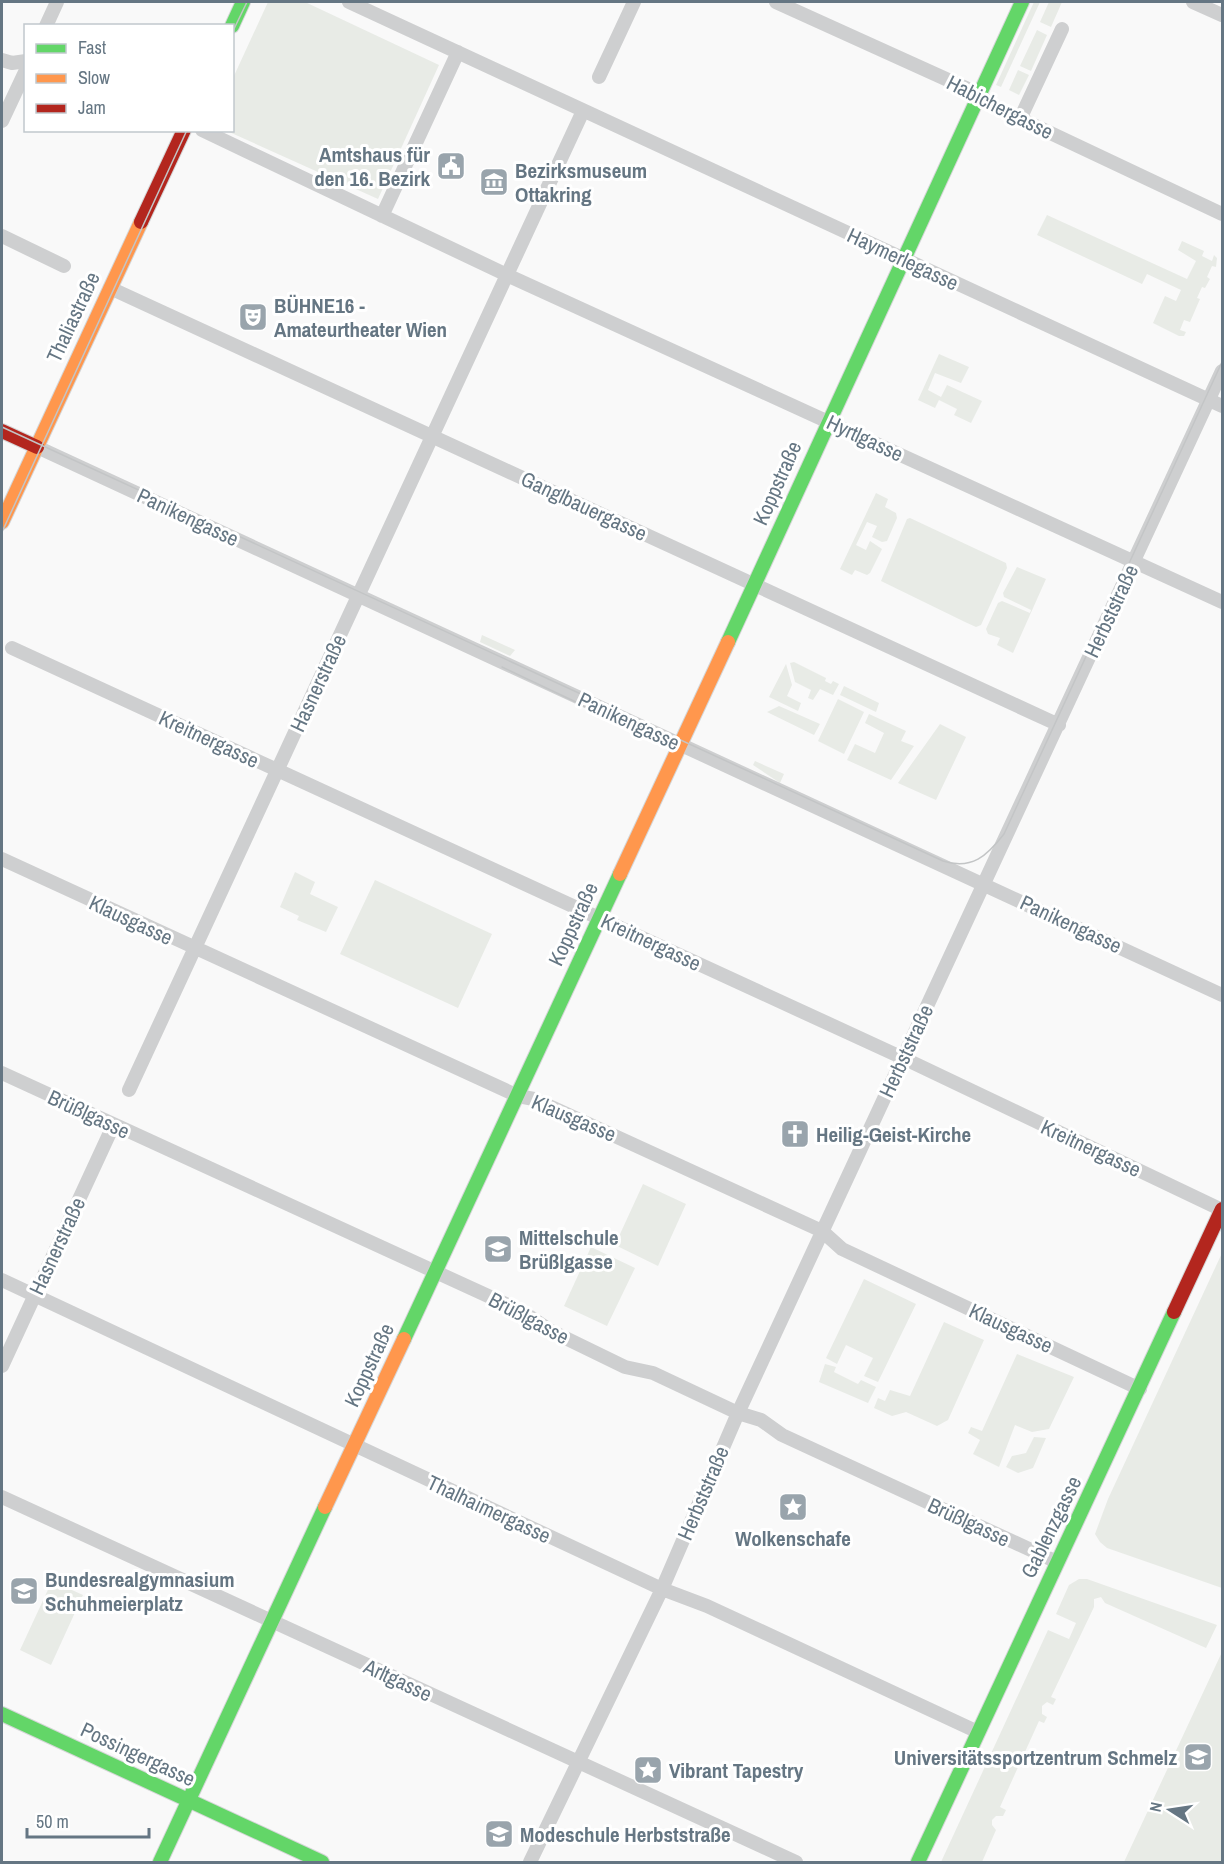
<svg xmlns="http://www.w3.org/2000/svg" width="1224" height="1864" viewBox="0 0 1224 1864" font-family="'Archivo Narrow',sans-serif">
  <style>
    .green { fill: #e8ebe6 }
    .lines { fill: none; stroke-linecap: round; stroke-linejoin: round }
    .fast-casing { stroke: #d5d6d7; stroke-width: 16 }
    .slow-casing { stroke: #d5d6d7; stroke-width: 16 }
    .jam-casing { stroke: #d5d6d7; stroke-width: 16 }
    .street { stroke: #cecfd0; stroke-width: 14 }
    .fast { stroke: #63d668; stroke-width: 14 }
    .slow { stroke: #ff974d; stroke-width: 14 }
    .jam { stroke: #b3261e; stroke-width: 14 }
    .tram { stroke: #c3c5c6; stroke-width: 1.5 }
    .labels { text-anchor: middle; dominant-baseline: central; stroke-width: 6; stroke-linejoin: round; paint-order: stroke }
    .street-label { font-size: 21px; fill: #657683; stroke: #fff }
    .poi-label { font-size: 21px; font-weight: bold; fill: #657683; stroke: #fff; text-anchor: start }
  </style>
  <rect width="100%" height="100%" fill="#f9f9f9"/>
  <path class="green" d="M268 2H305L439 65 378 199 227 131 232 130 233 78Z
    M1034 2H1040L1001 87 996 85Z
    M1049 2H1062L1051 27 1040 22Z
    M1037 30 1047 35 1031 71 1020 66Z
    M1018 70 1029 75 1019 95 1009 90Z
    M1047 215 1187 279 1196 261 1178 250 1182 241 1204 251 1202 256 1212 261 1214 255 1217 258 1216 267 1212 266 1207 277 1210 279 1205 288 1202 287 1197 298 1200 299 1190 322 1184 320 1180 330 1186 332 1184 336H1179L1153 323 1165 296 1176 301 1181 290 1147 274 1142 284 1037 235Z
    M939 354 969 367 961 383 935 373 928 390 941 397 947 385 982 401 971 423 954 415 957 409 939 400 935 408 918 400Z
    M876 493 888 499 885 507 896 513 897 518 887 541 882 542 872 537 877 526 867 522 856 545 866 550 870 541 882 549 870 573 867 575 855 570 852 575 840 569Z
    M910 518 1006 563 1007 568 981 625 976 627 965 622 881 581 907 519Z
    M1017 567 1046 579 1013 653 997 645 1000 638 988 634 986 629 998 603 1002 601 1030 613 1031 610 1004 597 1003 593Z
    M482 635 515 650 510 656 480 642Z
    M794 662 826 678 825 681 831 684 833 681 839 684 833 695 820 689 813 700 808 698 811 690 795 682 790 663Z
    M786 664 792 685 787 696 801 703 798 711 769 697Z
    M844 686 879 703 876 712 840 695Z
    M838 699 864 712 844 754 818 741Z
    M779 706 820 724 814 735 767 712Z
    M869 714 906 731 901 741 914 746 891 780 847 760 855 744 875 753 884 733 865 723Z
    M940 724 966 737 936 800 898 783Z
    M755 761 784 774 780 783 753 765Z
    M295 872 315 882 310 894 338 907 326 932 297 920 299 916 280 907Z
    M375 880 492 934 458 1008 340 954Z
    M643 1184 686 1204 658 1266 615 1245Z
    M591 1247 635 1268 607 1326 564 1306Z
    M1222 1253V1588L1107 1548 1100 1542 1095 1534 1108 1499Z
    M864 1279 916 1304 878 1382 864 1376 873 1358 846 1345 837 1364 826 1358Z
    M944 1322 984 1340 948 1420 937 1426 906 1412 892 1416 874 1408 878 1398 885 1401 890 1390 910 1396Z
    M1017 1354 1074 1377 1049 1429 1032 1432 1015 1425 999 1467 973 1454 980 1440 968 1433 971 1427 982 1431Z
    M825 1364 836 1367 834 1372 858 1384 861 1380 876 1387 868 1403 819 1382Z
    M1034 1437 1046 1438 1033 1468 1018 1473 1006 1467 1012 1456 1026 1453Z
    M1079 1579H1087L1217 1625 1206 1648 1105 1603 1101 1597 1094 1599V1607L1051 1697 1056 1699 1053 1705 1047 1702 1042 1706V1714L1047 1717 1044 1723 1039 1721 1000 1807 1006 1810 1003 1816H996L992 1820V1825L996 1830 982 1862H941L1048 1630 1069 1639 1076 1623 1056 1614 1069 1585Z
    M52 1581 83 1595 51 1665 20 1650Z
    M1222 1652V1862H1124Z"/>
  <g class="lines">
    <g class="fast-casing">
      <path id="fast" d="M232 26 243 2
        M728 642 1022 2
        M404 1339 620 874
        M2 1714 322 1862
        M160 1862 325 1507
        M918 1862 1174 1312"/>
    </g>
    <g class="slow-casing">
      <path id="slow" d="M2 522 141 222
        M620 874 728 642
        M325 1507 404 1339"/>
    </g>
    <g class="jam-casing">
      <path id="jam" d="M141 222 184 130
        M2 431 37 447
        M1174 1312 1222 1209"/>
    </g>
    <path class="street" d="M349 2 1222 406
      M776 2 979 94 991 105 1222 214
      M1193 2 1222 15
      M46 26 57 2
      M2 60 12 63 26 61
      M599 77 634 2
      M1020 119 1062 29
      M2 121 26 70
      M202 130 507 275 1222 602
      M382 216 458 52
      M2 236 64 266
      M110 288 1059 725
      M37 447 1222 995
      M12 648 903 1058 1222 1210
      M2 859 518 1096 534 1099 822 1231 842 1249 1140 1389
      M2 1073 523 1312 551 1331 625 1367 653 1373 738 1413 761 1420 782 1435 1057 1562
      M129 1090 583 111
      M2 1280 662 1589 707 1606 978 1732
      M2 1366 113 1126
      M2 1497 796 1862
      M530 1862 662 1589 738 1413 1222 371"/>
    <use href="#fast" class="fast"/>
    <use href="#slow" class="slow"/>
    <use href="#jam" class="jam"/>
    <path class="tram" d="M232 33 247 2
      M2 427 943 861C972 870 987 856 1004 834L1222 362
      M2 532 187 130
      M502 667 597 712"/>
  </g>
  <defs>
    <g id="civic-square" transform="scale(1.5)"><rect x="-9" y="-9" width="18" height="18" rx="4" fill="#99a4ac" stroke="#fff"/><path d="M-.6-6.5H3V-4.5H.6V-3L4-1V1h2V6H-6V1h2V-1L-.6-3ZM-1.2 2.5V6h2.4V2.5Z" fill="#fff"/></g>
    <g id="museum-square" transform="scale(1.5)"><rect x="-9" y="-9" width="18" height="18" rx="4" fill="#99a4ac" stroke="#fff"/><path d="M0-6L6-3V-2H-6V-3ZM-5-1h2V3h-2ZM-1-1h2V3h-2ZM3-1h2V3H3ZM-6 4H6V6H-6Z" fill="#fff"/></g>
    <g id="theatre-square" transform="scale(1.5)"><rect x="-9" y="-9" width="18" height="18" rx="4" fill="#99a4ac" stroke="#fff"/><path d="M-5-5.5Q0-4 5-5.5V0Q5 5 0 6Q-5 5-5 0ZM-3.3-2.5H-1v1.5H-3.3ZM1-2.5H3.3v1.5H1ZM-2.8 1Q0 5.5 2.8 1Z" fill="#fff"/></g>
    <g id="church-square" transform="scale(1.5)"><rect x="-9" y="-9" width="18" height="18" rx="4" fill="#99a4ac" stroke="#fff"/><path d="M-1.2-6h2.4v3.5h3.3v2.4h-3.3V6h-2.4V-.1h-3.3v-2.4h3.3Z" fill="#fff"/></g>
    <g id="school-square" transform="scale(1.5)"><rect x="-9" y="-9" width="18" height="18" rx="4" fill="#99a4ac" stroke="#fff"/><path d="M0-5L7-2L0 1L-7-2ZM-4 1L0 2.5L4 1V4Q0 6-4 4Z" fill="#fff"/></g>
    <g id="sight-square" transform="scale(1.5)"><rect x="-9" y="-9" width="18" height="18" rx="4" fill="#99a4ac" stroke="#fff"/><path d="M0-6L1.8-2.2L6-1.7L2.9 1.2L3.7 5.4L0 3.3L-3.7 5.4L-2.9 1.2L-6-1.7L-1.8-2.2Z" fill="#fff"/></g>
    <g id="university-square" transform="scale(1.5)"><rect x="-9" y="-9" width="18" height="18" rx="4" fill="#99a4ac" stroke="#fff"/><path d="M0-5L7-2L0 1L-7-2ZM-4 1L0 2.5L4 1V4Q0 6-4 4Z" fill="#fff"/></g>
  </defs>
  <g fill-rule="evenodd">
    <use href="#civic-square" x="451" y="166"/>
    <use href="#museum-square" x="494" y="182"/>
    <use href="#theatre-square" x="253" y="317"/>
    <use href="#church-square" x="795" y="1134"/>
    <use href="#school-square" x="498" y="1249"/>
    <use href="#sight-square" x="793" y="1507"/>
    <use href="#school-square" x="24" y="1591"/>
    <use href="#university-square" x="1198" y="1757"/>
    <use href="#sight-square" x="648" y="1770"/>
    <use href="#university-square" x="499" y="1834"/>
  </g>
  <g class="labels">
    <g class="street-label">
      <text transform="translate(1000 107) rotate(27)">Habichergasse</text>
      <text transform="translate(903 259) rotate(25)">Haymerlegasse</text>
      <text transform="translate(73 317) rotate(-65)">Thaliastraße</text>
      <text transform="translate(865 438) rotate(25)">Hyrtlgasse</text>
      <text transform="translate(777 483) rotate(-66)">Koppstraße</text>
      <text transform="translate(584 506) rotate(25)">Ganglbauergasse</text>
      <text transform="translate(188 517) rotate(25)">Panikengasse</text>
      <text transform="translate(1111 611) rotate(-65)">Herbststraße</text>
      <text transform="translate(318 683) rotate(-65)">Hasnerstraße</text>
      <text transform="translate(629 721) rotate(25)">Panikengasse</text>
      <text transform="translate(209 739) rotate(25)">Kreitnergasse</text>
      <text transform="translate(131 920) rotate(25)">Klausgasse</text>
      <text transform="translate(573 924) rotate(-65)">Koppstraße</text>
      <text transform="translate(1071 924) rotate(25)">Panikengasse</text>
      <text transform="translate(651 942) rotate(25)">Kreitnergasse</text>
      <text transform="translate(906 1051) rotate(-65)">Herbststraße</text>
      <text transform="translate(89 1114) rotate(25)">Brüßlgasse</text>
      <text transform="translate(574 1118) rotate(23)">Klausgasse</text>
      <text transform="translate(1091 1148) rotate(25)">Kreitnergasse</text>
      <text transform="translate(57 1246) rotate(-65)">Hasnerstraße</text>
      <text transform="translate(529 1318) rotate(28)">Brüßlgasse</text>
      <text transform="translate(1011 1328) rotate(25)">Klausgasse</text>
      <text transform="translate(369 1365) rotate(-65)">Koppstraße</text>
      <text transform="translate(703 1493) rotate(-67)">Herbststraße</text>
      <text transform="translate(489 1509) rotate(25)">Thalhaimergasse</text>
      <text transform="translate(969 1522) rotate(25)">Brüßlgasse</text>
      <text transform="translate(1051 1527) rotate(-64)">Gablenzgasse</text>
      <text transform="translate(398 1680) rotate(25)">Arltgasse</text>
      <text transform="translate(138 1754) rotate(25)">Possingergasse</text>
    </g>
    <g class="poi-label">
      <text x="430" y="154" text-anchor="end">Amtshaus für<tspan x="430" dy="24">den 16. Bezirk</tspan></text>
      <text x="515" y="170">Bezirksmuseum<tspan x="515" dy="24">Ottakring</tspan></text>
      <text x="274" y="305">BÜHNE16 -<tspan x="274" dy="24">Amateurtheater Wien</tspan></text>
      <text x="816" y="1134">Heilig-Geist-Kirche</text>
      <text x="519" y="1237">Mittelschule<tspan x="519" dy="24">Brüßlgasse</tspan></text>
      <text x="793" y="1538" text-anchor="middle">Wolkenschafe</text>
      <text x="45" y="1579">Bundesrealgymnasium<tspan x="45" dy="24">Schuhmeierplatz</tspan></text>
      <text x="1177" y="1757" text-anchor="end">Universitätssportzentrum Schmelz</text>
      <text x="669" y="1770">Vibrant Tapestry</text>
      <text x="520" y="1834">Modeschule Herbststraße</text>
    </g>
  </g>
  <rect width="1224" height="1864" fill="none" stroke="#657683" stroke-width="6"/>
  <rect x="24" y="24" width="210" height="108" fill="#ffffff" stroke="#c1c8cd" stroke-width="1.5"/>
  <rect x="36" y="44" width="30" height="9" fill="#63d668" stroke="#c1c8cd" stroke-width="1.5"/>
  <text x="78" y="54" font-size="18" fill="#657683">Fast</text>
  <rect x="36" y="74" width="30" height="9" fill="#ff974d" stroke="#c1c8cd" stroke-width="1.5"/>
  <text x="78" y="84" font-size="18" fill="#657683">Slow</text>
  <rect x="36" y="104" width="30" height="9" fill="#b3261e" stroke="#c1c8cd" stroke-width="1.5"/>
  <text x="78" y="114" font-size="18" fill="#657683">Jam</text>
  <g transform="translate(1170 1810) rotate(282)" stroke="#ffffff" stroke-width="4.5" paint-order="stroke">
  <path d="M0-4.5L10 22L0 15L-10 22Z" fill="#657683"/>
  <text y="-9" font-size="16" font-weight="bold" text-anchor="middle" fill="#657683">N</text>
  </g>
  <path d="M27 1828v9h122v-9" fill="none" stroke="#657683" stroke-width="3"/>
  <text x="36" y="1828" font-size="18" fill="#657683" stroke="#ffffff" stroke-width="4.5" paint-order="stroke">50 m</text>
</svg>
